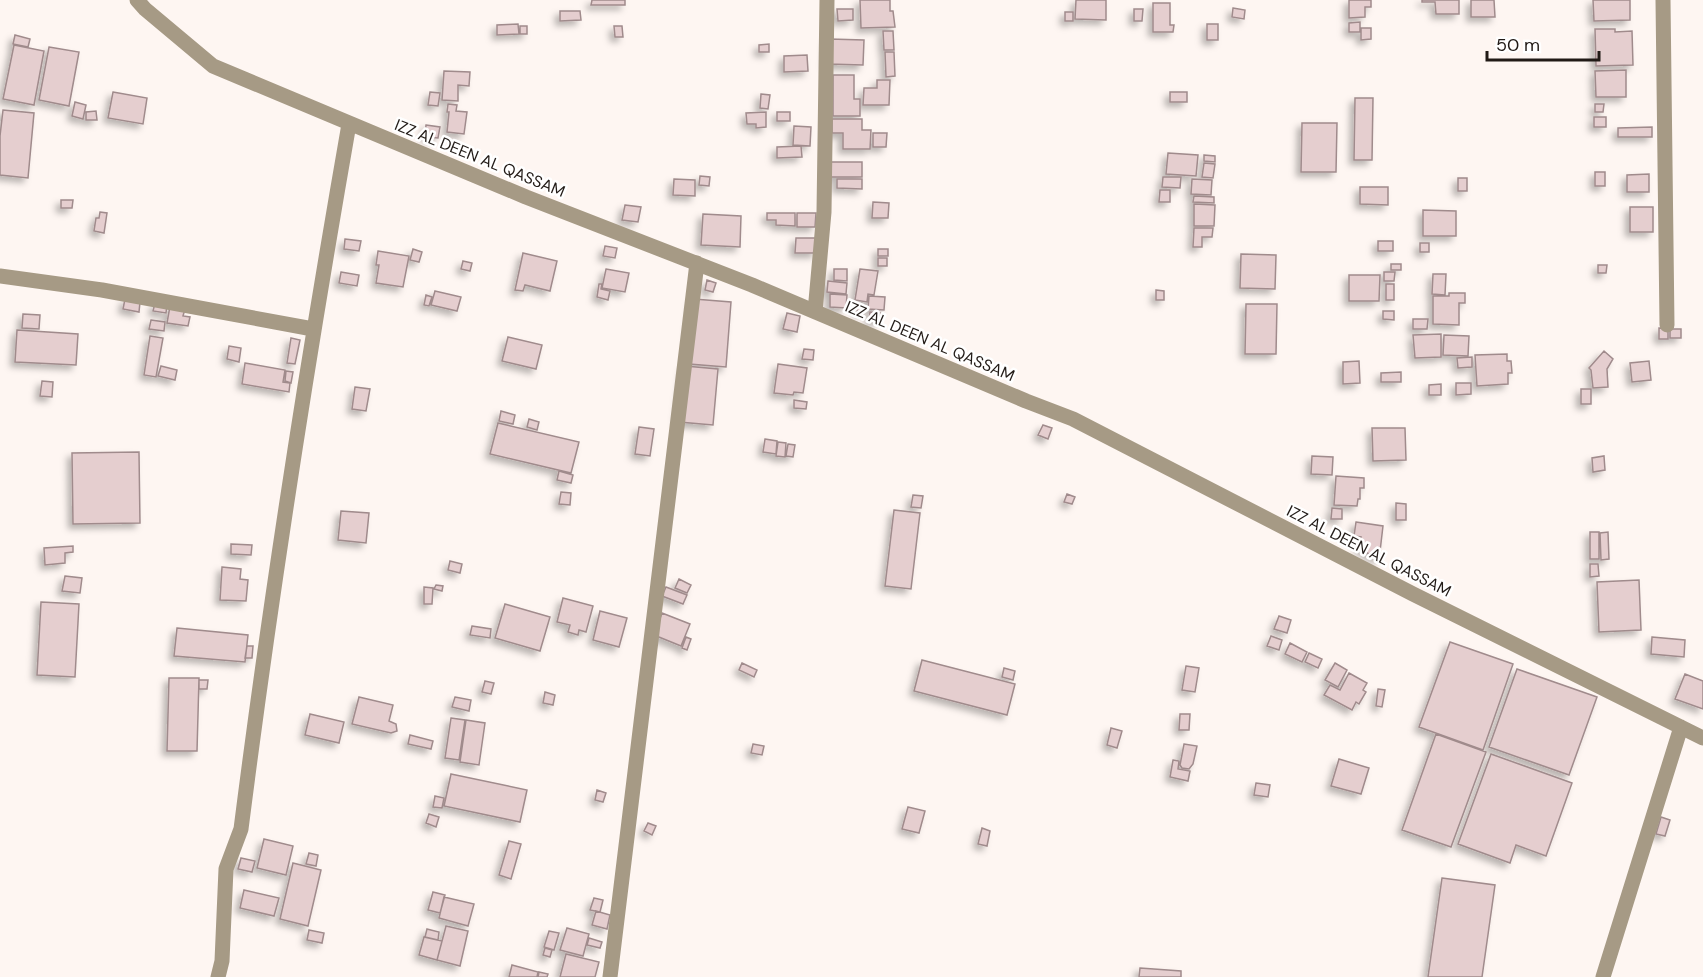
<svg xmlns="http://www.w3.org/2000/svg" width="1703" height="977" viewBox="0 0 1703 977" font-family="'DM Sans',sans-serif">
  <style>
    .building { fill: #e5cecf; stroke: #a08b8c; stroke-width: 1.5; filter: url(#shadow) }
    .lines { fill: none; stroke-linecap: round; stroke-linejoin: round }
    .street { stroke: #a69a85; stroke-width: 15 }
    .labels { text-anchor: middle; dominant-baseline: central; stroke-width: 5; stroke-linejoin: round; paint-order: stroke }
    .street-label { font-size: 16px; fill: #211a16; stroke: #fff }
  </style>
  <defs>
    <filter id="shadow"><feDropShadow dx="-4.5" dy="4.5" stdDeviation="3" flood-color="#0004"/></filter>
  </defs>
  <rect width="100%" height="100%" fill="#fef6f2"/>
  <path class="building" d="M592 0H625V5H591Z
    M860 0H890V11H893L895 27 861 28Z
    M1076 0H1106V20L1075 19Z
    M1349 0H1371V7H1365V17L1349 18Z
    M1422 0H1459V14H1436L1435 2H1422Z
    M1471 0H1494L1495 17H1471Z
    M1593 0H1630V20L1594 21Z
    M1153 3H1170V25H1174L1173 32H1153Z
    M1233 8 1245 10 1244 19 1232 17Z
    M837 9H853V20L838 21Z
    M1134 9H1143L1142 21H1134Z
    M560 11H580L581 20 560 21Z
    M1065 12H1073V21H1065Z
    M1360 22V32H1349V23Z
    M518 24 519 34 497 35V25Z
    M1207 24H1218V40H1207Z
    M520 26H527V34H520Z
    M614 26H622L623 37H615Z
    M1361 28H1371V39L1361 40Z
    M1595 29H1615V32L1632 31 1633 65 1596 66Z
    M883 31H893L894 50H884Z
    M15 35 30 39 28 47 13 44Z
    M829 39 864 40 863 65 828 64Z
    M769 44V52H759V45Z
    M14 45 44 51 34 105 3 99Z
    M49 47 79 52 69 106 39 100Z
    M885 52H894L895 76 886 77Z
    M807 55 808 71 784 72V56Z
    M1626 70V97H1596L1595 71Z
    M444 71 470 72 469 86 458 85V101L442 100Z
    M833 75H854V99H860V116H833Z
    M877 80H890L889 105H863L864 88H877Z
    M113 92 147 98 143 124 108 118Z
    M430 92 440 93 438 106 428 105Z
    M1170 92H1187V102H1170Z
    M761 94 770 95 768 109 760 108Z
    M1355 98H1373L1372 160H1354Z
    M75 102 86 105 83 119 72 116Z
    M448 104 457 105 456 111 467 112 464 134 447 132 449 112H447Z
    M1595 104H1604L1603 112H1595Z
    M3 110 34 113 28 178 0 175V136Z
    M96 111 97 120H86V112Z
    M766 112V127L756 128V124H747L746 113Z
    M777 112H790V121H777Z
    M1594 117H1606V127H1594Z
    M832 119H862V130H871L870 149H843V133H832Z
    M1302 123H1337L1336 172H1301Z
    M426 125 440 127 438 138 425 137Z
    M794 126 811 127 810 146 793 145Z
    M1652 127V137H1618V128Z
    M873 133H887L886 147H873Z
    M801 146 802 157 777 158V147Z
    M1168 153 1198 155 1196 176 1166 174Z
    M1204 155 1215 156V162L1204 161Z
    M831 162H862V177H830Z
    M1204 163 1215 164 1213 178 1202 177Z
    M1595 172H1605V186H1595Z
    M1649 174V192H1627V175Z
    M700 176 710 177 709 186 699 185Z
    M1163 177H1181L1180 188 1162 187Z
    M1458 178H1467V191H1458Z
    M674 179 695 180V196L673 195Z
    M837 179H862V189L837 188Z
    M1192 179 1212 180 1211 195 1191 194Z
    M1360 187H1388V205L1360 204Z
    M1160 190H1170V202H1159Z
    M1194 196 1214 197V203L1193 202Z
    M61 200H73L72 208H61Z
    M873 202 889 203 888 218H872Z
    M1194 204 1215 205 1214 226H1194Z
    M625 205 641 207 638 222 622 220Z
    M1630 207H1653V232H1630Z
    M1423 210 1456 211V236H1423Z
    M100 212 107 213 104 233 94 231 96 218H99Z
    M767 213H795V226L776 225V220H767Z
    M797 213H816L815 227H797Z
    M703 214 741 216 740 247 701 245Z
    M1194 228H1213L1212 237H1202V247H1193Z
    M796 238H816V253H795Z
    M345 239 361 241 359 251 344 249Z
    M1378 241H1393V251H1378Z
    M1420 243H1429V252H1420Z
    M605 246 617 248 615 258 603 256Z
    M413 249 422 252 419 262 410 260Z
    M878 249H888V256H878Z
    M378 251 409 256 403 287 376 283 379 265H376Z
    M523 253 557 261 550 291 525 285 523 291 515 290Z
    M1241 254 1276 255 1275 289 1240 288Z
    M878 258H887V266H878Z
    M463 261 472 263 470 271 461 269Z
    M1391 264H1401V270H1391Z
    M1598 265H1607L1606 273H1598Z
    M606 269 629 273 625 292 602 288Z
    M834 269H847V281L834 280Z
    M860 269 878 271 874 295 868 294 867 302 855 300Z
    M341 272 359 275 357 286 339 283Z
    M1384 272H1395L1394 281H1384Z
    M1433 274H1446L1445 295 1432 294Z
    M1349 275H1380L1379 301H1349Z
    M707 280 716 283 713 292 705 290Z
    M828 281 847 283 846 294 827 292Z
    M599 284H602L601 289 610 291 608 300 597 297Z
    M1386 284H1394V300H1386Z
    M1156 290 1164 291V300H1156Z
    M435 291 461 297 457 311 431 305Z
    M1449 293H1465V303H1459V325L1433 324V296H1449Z
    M830 294 847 295 846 308 830 307Z
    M426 295 432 297 429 306 424 305Z
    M869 296 885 297 884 310 868 309Z
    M125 299 140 302 139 312 123 309Z
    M694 299 731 302 726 367 689 364Z
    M155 303 167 305 166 313 153 311Z
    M858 304 865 305 864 312H857Z
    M1246 304H1277L1276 354H1245Z
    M170 306 185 309 183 316 190 317 188 326 167 323Z
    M1383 311H1394V320L1383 319Z
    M870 312 880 313 879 322 869 320Z
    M787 313 800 316 797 332 783 329Z
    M23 314 40 315 39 329 22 328Z
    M1413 319H1428L1427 329H1413Z
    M151 320 165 322 164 331 149 329Z
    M1659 328 1668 329V339H1659Z
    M1670 329H1681V338H1670Z
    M17 330 78 334 76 365 15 362Z
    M1441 334V357L1415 358 1413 335Z
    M1444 335 1469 336 1468 356 1443 355Z
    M150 336 163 338 156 377 144 375Z
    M508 337 542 345 536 369 502 361Z
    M291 338 300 340 295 364 287 363Z
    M229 346 241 348 239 362 227 359Z
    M804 349 814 350 813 360 802 359Z
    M1604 351 1613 359 1607 369 1608 387 1593 388 1591 370 1589 368Z
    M1507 354V361H1511L1512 373H1508V384L1477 386 1475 355Z
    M1472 357V367L1458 368 1457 358Z
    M1359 361 1360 383 1343 384V362Z
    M1649 361 1651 380 1632 382 1630 363Z
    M245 363 285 370 283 382 290 383 289 392 242 384Z
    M778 364 807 368 803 393 794 392 793 395 774 393Z
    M161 366 177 370 175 380 158 376Z
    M685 366 718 369 713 425 679 422Z
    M286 371 293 372 291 383 285 381Z
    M1401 372V382H1381V373Z
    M42 381 53 382 52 397 40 396Z
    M1456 383H1471V394L1456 395Z
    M1441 384V395H1429V385Z
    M355 387 370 389 366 411 352 409Z
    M1581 389H1591V404H1581Z
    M794 400 807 402 806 409 794 408Z
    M501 411 515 415 513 424 499 421Z
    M529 419 539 422 537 430 527 427Z
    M498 423 579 442 571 473 490 454Z
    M1043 425 1052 428 1048 439 1038 435Z
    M639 427 654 429 650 456 635 454Z
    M1372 428H1405L1406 460 1373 461Z
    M765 439 777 441 776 454 763 452Z
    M778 442 786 443 785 457 776 456Z
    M788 444 795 445 793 457 786 456Z
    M139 452 140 523 73 524 72 453Z
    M1312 456 1333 457 1332 475 1311 474Z
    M1604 456 1605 470 1593 472 1592 458Z
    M559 471 573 475 571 483 557 480Z
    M1336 476 1364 478V488H1360V499H1358L1357 506 1334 505Z
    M561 492 571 493 570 505 559 504Z
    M1067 494 1075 497 1072 504 1064 502Z
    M913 495 923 496 921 508 911 507Z
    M1396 503 1406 504V520H1396Z
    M1332 508 1342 509V519H1331Z
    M894 510 920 513 911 589 885 586Z
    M341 511 369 513 366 543 338 540Z
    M1356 522 1383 526 1379 560 1359 548 1361 537 1354 536Z
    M1590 532H1599V559H1590Z
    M1608 532 1609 559 1601 560 1600 533Z
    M231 544 252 545 251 555 231 554Z
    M73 546V552L65 553V563L45 565 44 548Z
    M450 561 462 564 460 573 448 570Z
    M1590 564H1598L1599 576 1590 577Z
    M222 567 241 569 240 579 248 580 246 601 220 600Z
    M65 576 82 578 80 593 62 591Z
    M679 579 691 585 687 593 675 588Z
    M1639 580 1641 630 1599 632 1597 582Z
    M436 585 443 586 442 591 434 589Z
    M424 587 433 588 432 604H424Z
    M666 587 687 595 683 604 662 596Z
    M563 598 593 606 586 632 579 630 578 635 568 632 570 625 557 622Z
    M41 602 79 604 75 677 37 675Z
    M505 604 550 617 540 651 495 638Z
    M600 611 627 618 619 647 593 640Z
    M662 613 690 624 681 646 654 635Z
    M1279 616 1291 620 1287 633 1274 629Z
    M472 626 491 629 490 638 470 635Z
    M177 628 248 635 245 662 174 656Z
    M1271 636 1282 640 1279 650 1267 646Z
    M686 637 691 639 687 650 682 648Z
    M1652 637 1685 640 1684 657 1651 654Z
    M1450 642 1513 664 1483 750 1419 727Z
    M1290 643 1307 652 1302 662 1285 654Z
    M247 646H253L252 658H245Z
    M1309 653 1322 659 1318 668 1305 662Z
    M922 660 1015 684 1007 715 914 691Z
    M742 663 757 670 754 677 739 670Z
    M1335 663 1347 670 1338 687 1325 680Z
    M1186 666 1199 668 1195 692 1182 690Z
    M1004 668 1015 671 1013 680 1002 677Z
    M1517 669 1597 697 1569 775 1489 747Z
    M1349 673 1367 683 1363 690 1366 692 1359 704 1356 702 1352 710 1324 695 1330 685 1340 690Z
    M1685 674 1703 681V709L1675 699Z
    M169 678H199L197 751H167Z
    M199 680H208L207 689H199Z
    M485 681 494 683 491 694 482 692Z
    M1378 689 1385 690 1382 707 1376 706Z
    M545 692 555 695 553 705 543 703Z
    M359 697 393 705 389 721 396 724 397 731 391 733 352 724Z
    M455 697 471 700 469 711 452 707Z
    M310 714 344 722 339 743 305 735Z
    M1180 714H1190L1189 730H1179Z
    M451 718 465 720 459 760 445 758Z
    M466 720 485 723 479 765 460 762Z
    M1111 728 1122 731 1117 748 1107 745Z
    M1436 734 1486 752 1451 847 1402 830Z
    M410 735 433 741 431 749 408 744Z
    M753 744 764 746 762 755 751 753Z
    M1184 744 1197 746 1193 764 1189 769 1182 768 1180 765Z
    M1491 754 1572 783 1546 856 1516 845 1510 863 1458 844Z
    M1339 759 1369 768 1361 794 1331 786Z
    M1173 760 1179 761 1178 769 1190 771 1188 781 1170 777Z
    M451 774 527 790 520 822 444 806Z
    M1256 783 1270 785 1268 797 1254 795Z
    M597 790 606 793 603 802 595 800Z
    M435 796 444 798 442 808 433 807Z
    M908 807 925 811 919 833 902 829Z
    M429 814 439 817 436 827 426 823Z
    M1661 817 1670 820 1665 836 1656 834Z
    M648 823 656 826 652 835 644 831Z
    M982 828 990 831 987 846 978 844Z
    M264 839 293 846 286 875 257 868Z
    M509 841 521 844 511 879 499 875Z
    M309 853 318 855 316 866 306 864Z
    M241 858 255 861 252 872 238 869Z
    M293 863 321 870 308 926 280 919Z
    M1442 878 1495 885 1482 977H1428Z
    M244 890 279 898 274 916 240 908Z
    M433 892 445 895 440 913 428 910Z
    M444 897 474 904 468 926 439 918Z
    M594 898 603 900 600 912 590 910Z
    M596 911 610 915 607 929 592 925Z
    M446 926 468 931 460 966 437 960Z
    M567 928 589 934 583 956 560 950Z
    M427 929 439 932 438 940 425 937Z
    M309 930 324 933 322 943 307 940Z
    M549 931 559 933 554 950 544 947Z
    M424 937 442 941 437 960 419 955Z
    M589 938 602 942 600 948 587 945Z
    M545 948 552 950 550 957 543 955Z
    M566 954 599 962 595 977H560Z
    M512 965 538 972 537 977H509Z
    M1140 968 1181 971V977H1139Z
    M539 972 548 974 547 977H538Z"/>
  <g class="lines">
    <path class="street" d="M137 0 145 9 213 66 526 197 752 285 1026 401 1073 419 1413 594 1703 738
      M1663 0 1667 325
      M0 276 102 290 313 329
      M815 312 824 212 827 0
      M218 977 222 961 226 869 241 829C271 593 308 358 349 124
      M610 977 697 263
      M1603 977 1681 727"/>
  </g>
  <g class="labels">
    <g class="street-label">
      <text transform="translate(480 158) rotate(22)">IZZ AL DEEN AL QASSAM</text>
      <text transform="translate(930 341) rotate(23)">IZZ AL DEEN AL QASSAM</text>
      <text transform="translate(1369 551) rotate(27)">IZZ AL DEEN AL QASSAM</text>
    </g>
  </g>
  <path d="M1487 51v9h112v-9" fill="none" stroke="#211a16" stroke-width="3"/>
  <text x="1496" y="51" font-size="18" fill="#211a16" stroke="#ffffff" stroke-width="4.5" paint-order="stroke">50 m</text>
</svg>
